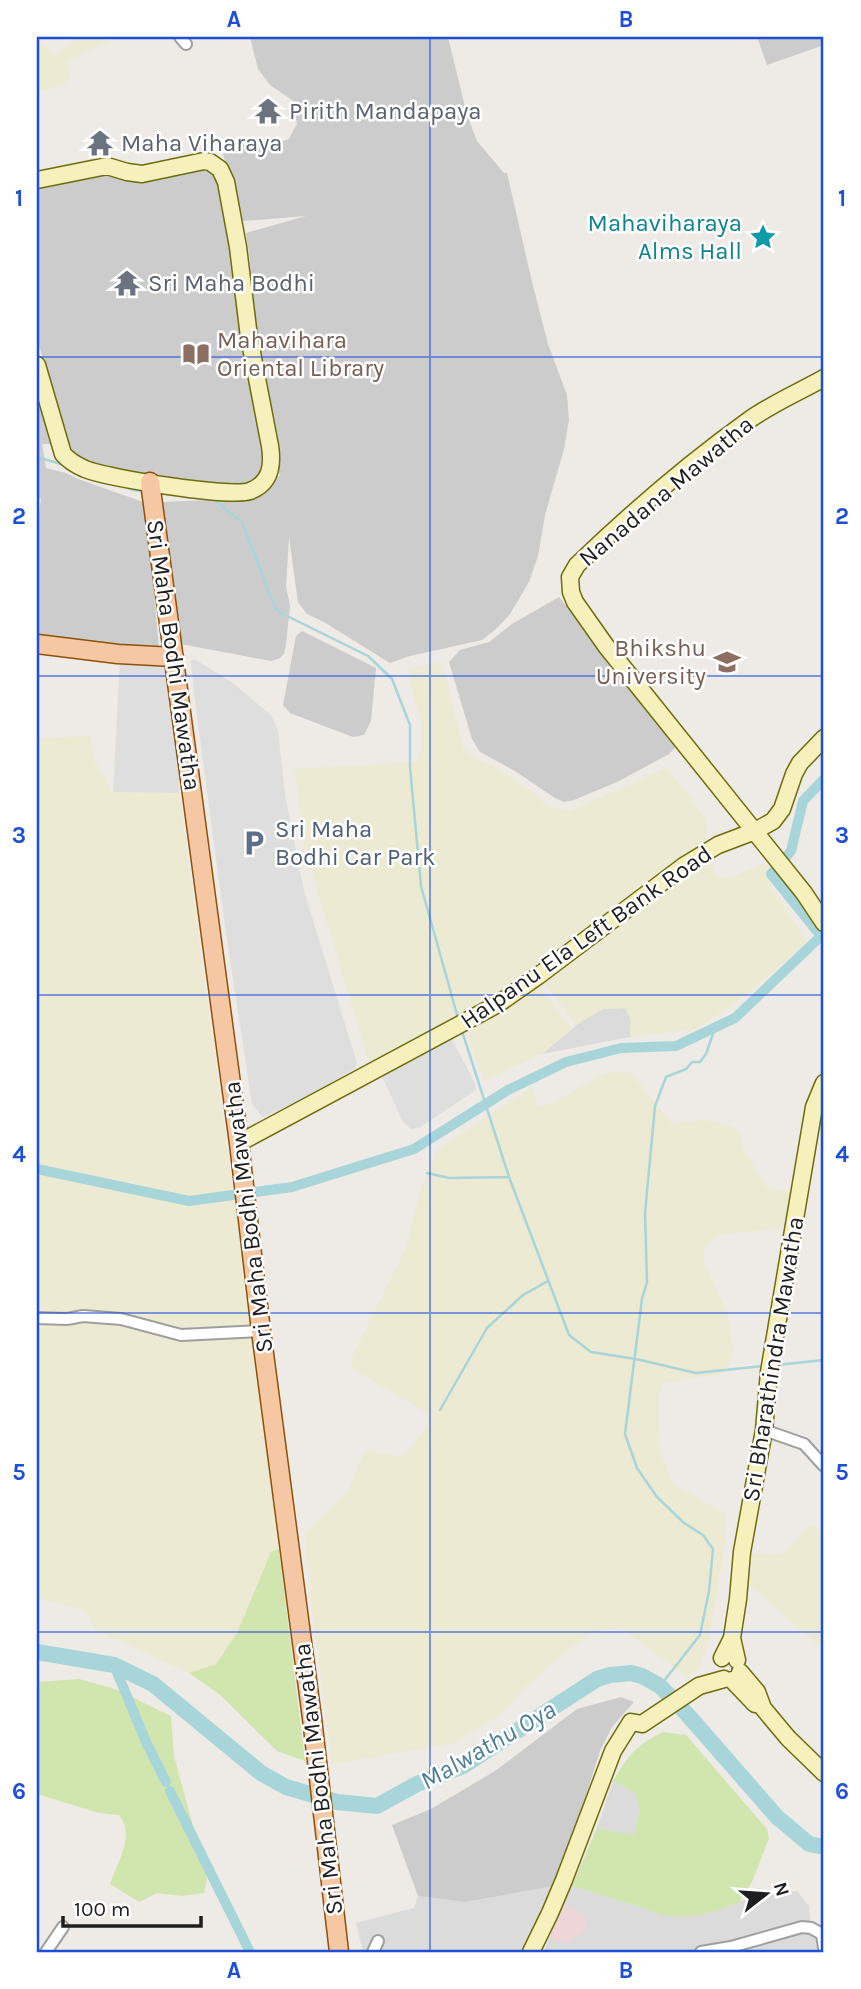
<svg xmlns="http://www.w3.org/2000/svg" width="861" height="1989" viewBox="0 0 861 1989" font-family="Karla,sans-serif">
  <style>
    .residential { fill: #dcdbdb }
    .commercial { fill: #eed5d8 }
    .religious { fill: #ccc }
    .farmland { fill: #ecead2 }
    .grass { fill: #d1e5ae }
    .parking { fill: #dedede }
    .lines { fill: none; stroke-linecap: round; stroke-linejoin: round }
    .stream { stroke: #a8d5d9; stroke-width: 2.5 }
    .canal { stroke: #a8d5d9; stroke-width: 10 }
    .river { stroke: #a8d5d9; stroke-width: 16 }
    .street-casing { stroke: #9f9f9f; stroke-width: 14 }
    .secondary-casing { stroke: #6e6c0c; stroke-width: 19 }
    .primary-casing { stroke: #8e510a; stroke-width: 21 }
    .street { stroke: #fff; stroke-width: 10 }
    .secondary { stroke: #f5f0bc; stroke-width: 16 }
    .primary { stroke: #f5c7a3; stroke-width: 18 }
    .grid { fill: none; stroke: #1d4ed8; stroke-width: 2; stroke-opacity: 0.55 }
    .labels { text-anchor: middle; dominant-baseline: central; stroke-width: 5; stroke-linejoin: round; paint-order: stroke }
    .worship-label { font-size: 24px; fill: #5b616d; stroke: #fff; text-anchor: start }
    .culture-label { font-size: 24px; fill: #0d838f; stroke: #fff; text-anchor: end }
    .education-label { font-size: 24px; fill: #785e54; stroke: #fff; text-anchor: start }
    .street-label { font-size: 24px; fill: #1e1e1e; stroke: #fff }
    .service-label { font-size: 24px; fill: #4e5e75; stroke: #fff; text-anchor: start }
    .water-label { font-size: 26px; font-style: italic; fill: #4b7c98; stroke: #fff }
    .neatline { fill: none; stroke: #1d4ed8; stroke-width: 2.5 }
    .grid-label { font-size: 23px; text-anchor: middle; font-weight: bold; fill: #1d4ed8 }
  </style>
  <rect width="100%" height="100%" fill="#eeeae5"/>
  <path class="residential" d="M626 1008 631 1021 630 1037 542 1054 589 1015 603 1009Z
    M613 1781 635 1792 640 1810 634 1836 597 1828Z
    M554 1886 523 1952H363L356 1923 414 1908 418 1896 465 1902Z
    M572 1886 643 1908 660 1915 726 1908 740 1901 770 1893 797 1891 809 1906 811 1927 822 1934 824 1952H544L550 1936 558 1942 562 1905Z"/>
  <path class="commercial" d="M562 1905 584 1914 586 1930 568 1943 558 1942 550 1936Z"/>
  <path class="religious" d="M250 37H448L467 115 477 141 504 173H507L532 282 548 344 567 395 569 420 564 449 545 515 538 556 529 582 510 614 496 629 482 640 410 656 390 663 324 622 307 614 298 602 289 537 286 586 290 606 286 644 284 654 280 658 271 661 181 644 162 502 234 499 263 492 276 476H280L276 463 252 328 250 261 246 233 306 216 243 221 223 154 245 144 271 145 289 139 297 124 292 100 270 85 258 69Z
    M757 37H824V45L767 65Z
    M204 168 214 171 219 178 263 451 265 466 260 476 253 484 240 486 96 468 76 456 68 447 37 338V186L112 172Z
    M37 393 50 444H42L46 468 66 473 78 479 146 503 159 649 117 646 37 634V516L39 514 41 499 37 498Z
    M559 597 677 746 669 754 619 781 574 800 564 802 555 798 515 771 480 752 472 739 449 662 460 650 489 642 512 624Z
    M302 631 376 668 371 721 364 735 353 737 290 713 283 705 296 636Z
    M621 1697 634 1702 612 1727 600 1751 575 1830 554 1886 465 1902 418 1896 392 1825 431 1809 495 1771 577 1709Z"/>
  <path class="farmland" d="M71 37H108L107 42 68 60 69 78 63 84 37 92V45L41 43 53 54 73 45Z
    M442 662 463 748 476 759 495 767 532 791 547 807 570 811 667 767 706 820V844L631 893 539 965 499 993 377 1064 367 1056 304 845 295 769 416 762 421 751V721L407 669Z
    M90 736 94 761 113 792 179 793 238 1226 279 1549 271 1552 237 1633 216 1664 189 1673 97 1631 84 1609 37 1599V738Z
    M711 858 716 878 732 877 765 863 772 889 807 942 743 997 697 1029 630 1037 631 1021 625 1008 603 1009 576 1025 542 980Z
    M537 983 572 1029 542 1054 485 1080 474 1054 466 1026Z
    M630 1072 672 1124 704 1120 733 1126 739 1134 744 1151 765 1185 771 1189 789 1191 790 1199 788 1227 719 1235 704 1249V1261L727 1314 733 1351 728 1365 720 1374 663 1383 658 1395 660 1452 673 1483 726 1515 724 1550 709 1640 700 1667 688 1677 620 1627 588 1634 527 1685 498 1716 454 1743 341 1763H332L312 1610 305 1534 350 1488 364 1453 370 1451 399 1457 408 1452 426 1427 429 1419 425 1412 353 1369 351 1359 406 1248 420 1191 438 1149 531 1087 538 1106 550 1104 606 1073Z
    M812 1525 824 1533V1650L750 1586 753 1554 782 1555 807 1527Z"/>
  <path class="grass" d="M279 1549 305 1761 277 1751 219 1694 189 1673 216 1664 237 1633 271 1552Z
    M79 1679 115 1689 171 1716 174 1756 207 1877 204 1893 182 1896 157 1893 139 1902 110 1884C117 1863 136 1835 119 1815L99 1813 37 1794V1682Z
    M663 1732 686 1735 767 1829 769 1838 752 1882 740 1901 726 1908 700 1915 679 1917 660 1915 643 1908 572 1886 597 1828 634 1835 640 1810 635 1793 613 1781C629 1755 635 1746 663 1732Z"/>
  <path class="parking" d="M194 659 230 681 271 715 278 731 285 795 304 891 357 1063 355 1068 307 1097 263 1117 252 1104 225 926 194 693 191 661Z
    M120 661 162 662 170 674 179 754V793L113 792Z
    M451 1038 475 1083 476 1090 419 1128 411 1129 403 1122 381 1074Z"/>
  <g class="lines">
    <path class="stream" d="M37 457 64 465
      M123 486 133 490 143 491
      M212 498 242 522 275 608 283 614 368 656 392 679 410 725V767L421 886 458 1018
      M462 1031 509 1177 569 1335 591 1352 636 1359 696 1373 763 1366
      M427 1173 449 1178 509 1177
      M777 1365 824 1360
      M440 1410 487 1328 523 1295 548 1281
      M660 1686 700 1635 709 1591 713 1549 703 1535 684 1523 657 1497 637 1468 625 1434 642 1299 647 1282 645 1213 655 1106 666 1077 686 1069 692 1062H700L706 1054 715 1028"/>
    <path class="canal" d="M37 1169 189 1201 292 1187 414 1149 508 1090 566 1062 621 1048 676 1046 735 1018 821 936 771 874 791 851 803 801 824 779
      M114 1665 147 1744 166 1782
      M170 1791 250 1952"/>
    <path class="river" d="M37 1652 114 1665 153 1684 261 1773 286 1787 337 1802 377 1806 417 1784 463 1766 597 1679 610 1675 631 1673 642 1676 660 1686 687 1714 777 1817 809 1844 824 1847"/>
    <g class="street-casing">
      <path id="street" d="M180 37 186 44
        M37 1318 67 1319 83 1316 121 1319 181 1335 261 1331
        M764 1430 804 1444 824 1466
        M46 1952 63 1927
        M373 1952 378 1941
        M701 1952 731 1947 802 1927 811 1928 822 1934 824 1948"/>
    </g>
    <g class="secondary-casing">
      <path id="secondary" d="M37 180 107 166 127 172 142 174 204 161 210 162 220 169 226 182 238 247 249 337 270 446C273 465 271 483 250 491 230 498 108 478 85 469 76 465 69 461 63 454L37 365
        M824 378C799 392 773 403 749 420 689 463 630 514 577 565L570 577 571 592 575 602 606 646 804 893 824 923
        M239 1143 498 1004 538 976 685 865 718 845 755 831 773 821 782 809 794 774 800 763 824 738
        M732 1638 737 1660
        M722 1658 732 1638 738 1599 742 1552 764 1430 769 1372 814 1107 824 1083
        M740 1672 757 1692 763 1708 788 1738 824 1773
        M732 1680 755 1704
        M531 1952 550 1913 564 1880 613 1751 631 1722 642 1724 699 1686 724 1679"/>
    </g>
    <g class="primary-casing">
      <path id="primary" d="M150 482 239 1143 261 1331 312 1718 339 1952
        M37 644 118 654 174 657"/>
    </g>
    <use href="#street" class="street"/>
    <use href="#secondary" class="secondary"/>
    <use href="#primary" class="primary"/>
  </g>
  <path class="grid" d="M430 37V1952M37 357H824M37 676H824M37 995H824M37 1313H824M37 1632H824"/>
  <defs>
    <g id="temple-bare" transform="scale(2.1)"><path d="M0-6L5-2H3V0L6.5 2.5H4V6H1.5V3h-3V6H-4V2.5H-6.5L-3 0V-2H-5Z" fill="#6b7280" stroke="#fff" stroke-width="2.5" paint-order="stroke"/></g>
    <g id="sight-bare" transform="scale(2.1)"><path d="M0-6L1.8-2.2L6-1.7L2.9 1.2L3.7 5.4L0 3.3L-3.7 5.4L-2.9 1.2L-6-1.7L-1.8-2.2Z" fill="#0f9aa8" stroke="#fff" stroke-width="2.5" paint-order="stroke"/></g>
    <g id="library-bare" transform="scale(2.1)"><path d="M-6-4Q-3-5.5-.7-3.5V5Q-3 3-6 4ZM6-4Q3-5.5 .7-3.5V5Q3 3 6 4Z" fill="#8d6e63" stroke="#fff" stroke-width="2.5" paint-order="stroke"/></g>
    <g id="university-bare" transform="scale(2.1)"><path d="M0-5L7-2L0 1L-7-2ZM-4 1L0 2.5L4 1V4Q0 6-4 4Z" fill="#8d6e63" stroke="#fff" stroke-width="2.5" paint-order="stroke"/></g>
    <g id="parking-bare" transform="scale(2.1)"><path d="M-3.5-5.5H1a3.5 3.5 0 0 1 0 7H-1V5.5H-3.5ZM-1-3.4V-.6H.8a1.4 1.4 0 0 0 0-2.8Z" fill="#5c6f8a" stroke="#fff" stroke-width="2.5" paint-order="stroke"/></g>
  </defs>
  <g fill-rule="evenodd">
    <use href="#temple-bare" x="268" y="111"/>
    <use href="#temple-bare" x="100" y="143"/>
    <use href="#sight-bare" x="763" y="237"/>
    <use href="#temple-bare" x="127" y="283"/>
    <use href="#library-bare" x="196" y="354"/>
    <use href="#university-bare" x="727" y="662"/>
    <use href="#parking-bare" x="254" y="843"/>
  </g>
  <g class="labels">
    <g class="worship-label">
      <text x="289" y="111">Pirith Mandapaya</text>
      <text x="121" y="143">Maha Viharaya</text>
      <text x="148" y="283">Sri Maha Bodhi</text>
    </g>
    <g class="culture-label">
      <text x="742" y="223">Mahaviharaya<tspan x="742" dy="28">Alms Hall</tspan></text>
    </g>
    <g class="education-label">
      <text x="217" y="340">Mahavihara<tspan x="217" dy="28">Oriental Library</tspan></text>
      <text x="706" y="648" text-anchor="end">Bhikshu<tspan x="706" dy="28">University</tspan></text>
    </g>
    <g class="street-label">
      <text transform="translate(666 491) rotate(-40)">Nanadana Mawatha</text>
      <text transform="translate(174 655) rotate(82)">Sri Maha Bodhi Mawatha</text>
      <text transform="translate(586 937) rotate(-35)">Halpanu Ela Left Bank Road</text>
      <text transform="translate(248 1217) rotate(-97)">Sri Maha Bodhi Mawatha</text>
      <text transform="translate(773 1359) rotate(-81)">Sri Bharathindra Mawatha</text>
      <text transform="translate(318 1779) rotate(-97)">Sri Maha Bodhi Mawatha</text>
    </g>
    <g class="service-label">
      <text x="275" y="829">Sri Maha<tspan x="275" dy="28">Bodhi Car Park</tspan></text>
    </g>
    <g class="water-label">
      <text transform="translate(488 1745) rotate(-30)">Malwathu Oya</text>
    </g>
  </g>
  <rect width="861" height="1989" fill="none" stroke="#ffffff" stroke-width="77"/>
  <g transform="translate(766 1894) rotate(73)" stroke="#ffffff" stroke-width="5" paint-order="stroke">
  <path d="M0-5L12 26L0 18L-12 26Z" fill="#1e1e1e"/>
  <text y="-10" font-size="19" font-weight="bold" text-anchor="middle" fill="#1e1e1e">N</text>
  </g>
  <path d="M63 1916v10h138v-10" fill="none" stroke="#1e1e1e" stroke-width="3.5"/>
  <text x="74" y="1916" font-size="21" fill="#1e1e1e" stroke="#ffffff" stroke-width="5" paint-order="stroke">100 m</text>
  <rect x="38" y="38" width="784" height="1913" class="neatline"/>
  <g class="grid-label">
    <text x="234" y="27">A</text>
    <text x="626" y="27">B</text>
    <text x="19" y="206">1</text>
    <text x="842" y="206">1</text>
    <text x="19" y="524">2</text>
    <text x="842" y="524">2</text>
    <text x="19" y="843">3</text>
    <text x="842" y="843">3</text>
    <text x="19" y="1162">4</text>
    <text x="842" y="1162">4</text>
    <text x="19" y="1480">5</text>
    <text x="842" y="1480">5</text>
    <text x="19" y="1799">6</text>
    <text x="842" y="1799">6</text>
    <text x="234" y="1978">A</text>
    <text x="626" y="1978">B</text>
  </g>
</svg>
